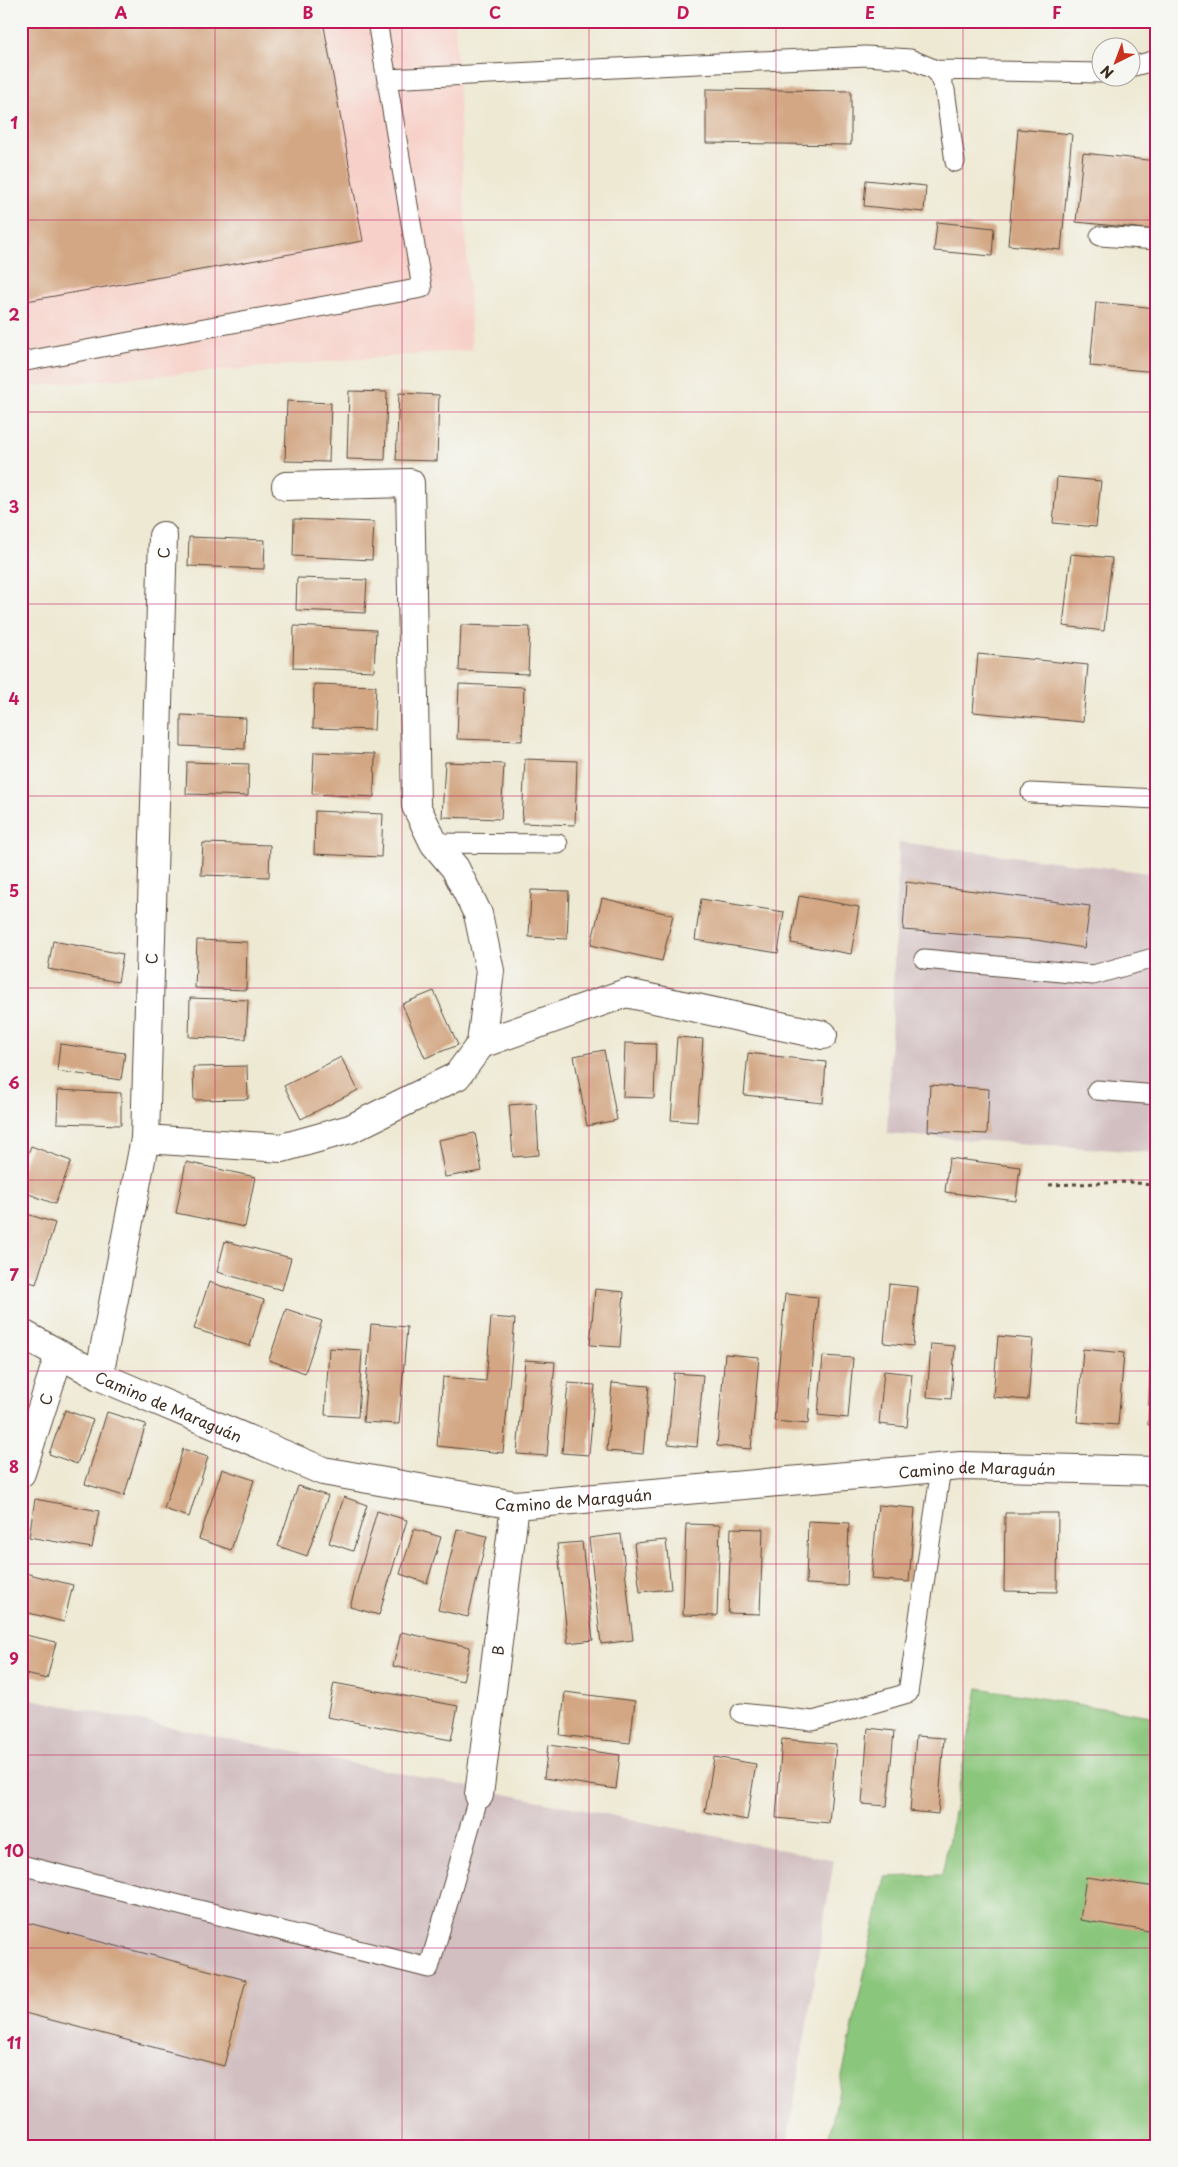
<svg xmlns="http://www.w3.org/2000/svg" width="1178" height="2167" viewBox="0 0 1178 2167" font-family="'Playpen Sans',sans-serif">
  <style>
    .built { fill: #f7d1c9 }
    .industrial { fill: #d2bfc1 }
    .green { fill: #8ac67c; stroke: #62784d }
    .building { fill: #d3a784 }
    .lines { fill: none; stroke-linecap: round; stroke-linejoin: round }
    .service-casing { stroke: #564739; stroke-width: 21 }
    .minor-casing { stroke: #564739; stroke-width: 30 }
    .tertiary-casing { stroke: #564739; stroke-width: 30 }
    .path { stroke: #564739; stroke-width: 3; stroke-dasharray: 4 4; stroke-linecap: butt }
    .service { stroke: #fff; stroke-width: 19 }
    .minor { stroke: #fff; stroke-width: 28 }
    .tertiary { stroke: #fff; stroke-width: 28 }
    .grid { fill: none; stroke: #c2185b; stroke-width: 1; stroke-opacity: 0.55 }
    .labels { text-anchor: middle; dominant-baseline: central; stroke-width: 5; stroke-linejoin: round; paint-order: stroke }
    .street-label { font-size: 15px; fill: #3b2a1e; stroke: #f6f6f2 }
    .neatline { fill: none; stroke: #c2185b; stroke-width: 2 }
    .grid-label { font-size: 16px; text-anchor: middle; font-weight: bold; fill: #c2185b }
  </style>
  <rect width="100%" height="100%" fill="#f6f6f2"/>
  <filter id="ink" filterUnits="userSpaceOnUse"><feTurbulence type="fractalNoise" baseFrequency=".02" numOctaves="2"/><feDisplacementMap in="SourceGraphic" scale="10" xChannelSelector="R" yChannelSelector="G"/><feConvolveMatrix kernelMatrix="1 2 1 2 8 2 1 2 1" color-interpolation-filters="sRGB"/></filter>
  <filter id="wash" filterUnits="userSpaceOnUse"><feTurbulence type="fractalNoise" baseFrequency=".0096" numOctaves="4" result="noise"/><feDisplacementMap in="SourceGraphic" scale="20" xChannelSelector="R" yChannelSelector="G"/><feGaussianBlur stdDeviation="1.12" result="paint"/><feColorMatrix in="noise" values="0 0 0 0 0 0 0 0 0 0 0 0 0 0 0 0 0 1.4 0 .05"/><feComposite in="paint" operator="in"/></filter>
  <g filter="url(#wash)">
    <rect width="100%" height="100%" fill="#eee9d3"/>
    <path class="built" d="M21 21H455L472 350 21 387Z"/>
    <path class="industrial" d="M899 842 1157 874V1153L887 1134Z
      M21 1697 834 1860 787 2146H21Z"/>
    <path class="green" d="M978 1688 1157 1717V2146H827L885 1877 942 1875Z"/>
    <g id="blocks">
      <path class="building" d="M21 21H323L363 241 21 302Z
        M706 89 851 91V145L706 143Z
        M1018 129 1072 134 1061 250 1008 245Z
        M1083 153 1157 161V230L1076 222Z
        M866 180 926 186 924 212 864 206Z
        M937 222 994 228 992 256 934 251Z
        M1096 302 1157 308V372L1090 366Z
        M349 391 387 392 385 460 347 459Z
        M399 393 439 395 437 461 396 460Z
        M287 401 331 403 329 462 285 461Z
        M1057 477 1101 481 1096 527 1053 523Z
        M294 519 374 522 372 560 293 556Z
        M189 537 265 540 264 569 188 566Z
        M1071 554 1112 558 1104 631 1063 626Z
        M297 578 367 580 365 613 296 610Z
        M461 625 530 627 528 674 459 671Z
        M294 626 376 630 374 671 293 668Z
        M978 654 1088 665 1083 722 973 712Z
        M314 684 376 686 374 730 313 728Z
        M459 684 524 687 522 741 457 739Z
        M181 715 246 718 245 749 181 746Z
        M314 752 375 754 374 797 312 794Z
        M525 759 577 761 575 825 522 823Z
        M187 762 249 764 248 796 186 794Z
        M445 762 504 764 501 819 442 817Z
        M315 811 383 814 381 857 314 854Z
        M203 843 270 845 269 877 201 875Z
        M906 882 1090 906 1084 948 1036 940 903 930Z
        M531 890 569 891 567 939 529 937Z
        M799 896 859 907 851 954 791 943Z
        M602 898 673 915 662 961 591 945Z
        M701 899 784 912 778 953 695 940Z
        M197 940 247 942 246 990 195 988Z
        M53 941 123 954 118 982 48 969Z
        M434 991 458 1045 425 1058 402 1004Z
        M190 998 248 1000 246 1039 189 1037Z
        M677 1037 703 1039 697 1122 671 1120Z
        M625 1043 656 1044 654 1098 623 1097Z
        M60 1044 125 1053 121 1080 57 1071Z
        M604 1050 617 1120 587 1126 574 1056Z
        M748 1053 826 1062 823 1103 744 1095Z
        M341 1057 358 1090 301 1119 284 1086Z
        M247 1066 248 1099 194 1100 193 1067Z
        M930 1085 989 1089 987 1134 928 1131Z
        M58 1090 121 1093V1125L57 1123Z
        M536 1103 539 1155 513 1157 509 1105Z
        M475 1133 482 1171 445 1177 438 1140Z
        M31 1146 71 1161 55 1204 21 1191V1172Z
        M949 1158 1020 1167 1016 1201 945 1192Z
        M186 1162 255 1177 245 1227 176 1213Z
        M21 1212 55 1223 36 1284 21 1279Z
        M225 1241 291 1258 282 1290 217 1272Z
        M209 1282 264 1300 250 1346 194 1329Z
        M889 1284 918 1287 913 1346 884 1343Z
        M595 1289 624 1292 620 1347 590 1345Z
        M785 1294 818 1297 808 1424 774 1421Z
        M286 1309 322 1321 305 1373 269 1360Z
        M491 1317 515 1319 503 1453 437 1446 443 1377 486 1381Z
        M371 1324 407 1327 399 1424 363 1422Z
        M998 1336 1033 1339 1028 1400 993 1397Z
        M931 1344 955 1346 951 1399 927 1397Z
        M329 1348 362 1350 358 1417 325 1415Z
        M1083 1349 1124 1353 1118 1425 1077 1422Z
        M725 1354 759 1357 751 1449 717 1446Z
        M823 1356 853 1358 848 1418 818 1415Z
        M525 1360 555 1362 547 1456 517 1454Z
        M1150 1368H1157V1426L1148 1425Z
        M884 1371 912 1374 907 1427 879 1424Z
        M674 1373 703 1375 697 1447 668 1444Z
        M568 1383 595 1385 589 1455 562 1453Z
        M612 1383 649 1386 643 1454 607 1451Z
        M65 1410 93 1420 77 1464 49 1454Z
        M107 1412 146 1424 124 1496 85 1484Z
        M183 1449 208 1457 189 1517 164 1509Z
        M222 1469 254 1480 231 1550 199 1539Z
        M298 1486 328 1496 307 1556 278 1546Z
        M344 1497 367 1505 353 1551 329 1543Z
        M35 1499 99 1511 92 1548 29 1537Z
        M878 1505 915 1508 909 1582 871 1579Z
        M377 1511 407 1520 379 1615 350 1607Z
        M1005 1513H1058L1057 1592 1004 1591Z
        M808 1521 849 1523 847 1586 806 1584Z
        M686 1524 720 1525 717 1616 683 1615Z
        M731 1528 763 1529 760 1614 728 1613Z
        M414 1529 441 1537 427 1583 400 1574Z
        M457 1529 487 1536 468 1617 438 1610Z
        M621 1534 633 1640 601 1644 589 1538Z
        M666 1540 671 1589 640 1592 634 1543Z
        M582 1542 593 1640 568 1643 557 1544Z
        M21 1572 73 1585 64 1622 21 1611Z
        M401 1632 470 1647 463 1681 393 1666Z
        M21 1634 56 1642 47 1679 21 1673Z
        M334 1683 458 1706 451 1740 327 1717Z
        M565 1692 635 1701 630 1743 560 1735Z
        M868 1728 894 1731 887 1806 862 1804Z
        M916 1736 944 1738 938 1814 910 1811Z
        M782 1739 836 1744 829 1823 776 1818Z
        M548 1745 620 1755 616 1789 544 1778Z
        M714 1757 756 1764 747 1820 705 1812Z
        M1086 1877 1156 1887 1149 1931 1080 1920Z
        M21 1921 246 1980 224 2066 21 2012Z"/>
    </g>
  </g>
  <g filter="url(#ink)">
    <use href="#blocks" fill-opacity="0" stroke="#564739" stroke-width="1"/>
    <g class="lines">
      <g class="service-casing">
        <path id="service" d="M1130 67 1157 60
          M936 70 1100 73
          M387 79 866 56 910 59 936 70 945 90 955 162
          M1100 236 1157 240
          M21 362 422 288 377 21
          M1031 793 1157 799
          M434 843 558 844
          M924 959 1093 975 1157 957
          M1097 1090 1157 1095
          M741 1713 813 1721 908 1693 941 1468
          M21 1865 429 1968 479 1795"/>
      </g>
      <g class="minor-casing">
        <g id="minor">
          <path d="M481 1044 626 993 823 1035"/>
          <path d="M145 1139 282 1148 350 1129 457 1076 481 1044 490 971 478 914 455 868 434 843 416 806 410 483 286 486"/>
          <path id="s1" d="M99 1376 145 1139 163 536"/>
          <path id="s2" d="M21 1473 59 1355"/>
          <path id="s3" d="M479 1795 515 1505"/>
        </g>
      </g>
      <g class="tertiary-casing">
        <g id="tertiary">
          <path id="s4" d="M21 1333 99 1376 323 1471 515 1505 961 1466 1157 1471"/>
        </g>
      </g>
      <path class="path" d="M1049 1185 1130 1182 1157 1186"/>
      <use href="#service" class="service"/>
      <use href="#minor" class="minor"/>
      <use href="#tertiary" class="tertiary"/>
    </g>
  </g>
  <path class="grid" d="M215 21V2146M402 21V2146M589 21V2146M776 21V2146M963 21V2146M21 220H1157M21 412H1157M21 604H1157M21 796H1157M21 988H1157M21 1180H1157M21 1371H1157M21 1564H1157M21 1755H1157M21 1948H1157"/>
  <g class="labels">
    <g class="street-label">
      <text stroke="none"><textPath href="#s1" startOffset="828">C</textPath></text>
      <text stroke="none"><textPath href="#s1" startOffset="422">C</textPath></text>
      <text stroke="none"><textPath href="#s2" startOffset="78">C</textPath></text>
      <text stroke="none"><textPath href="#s4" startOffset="165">Camino de Maraguán</textPath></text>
      <text stroke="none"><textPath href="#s4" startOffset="991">Camino de Maraguán</textPath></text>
      <text stroke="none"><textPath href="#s4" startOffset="586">Camino de Maraguán</textPath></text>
      <text stroke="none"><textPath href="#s3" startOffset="146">B</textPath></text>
    </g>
  </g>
  <rect width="1178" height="2167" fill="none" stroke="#f6f6f2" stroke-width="55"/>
  <g transform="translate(1116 62) rotate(222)"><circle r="24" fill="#f6f6f2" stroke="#aba49d"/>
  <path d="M0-4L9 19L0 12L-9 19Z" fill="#c8321e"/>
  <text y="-8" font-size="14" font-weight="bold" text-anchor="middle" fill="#3b2a1e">N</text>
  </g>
  <rect x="28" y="28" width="1122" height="2112" class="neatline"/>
  <g class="grid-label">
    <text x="121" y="19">A</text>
    <text x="308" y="19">B</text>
    <text x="495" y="19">C</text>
    <text x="683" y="19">D</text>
    <text x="870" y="19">E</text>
    <text x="1057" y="19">F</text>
    <text x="14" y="129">1</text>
    <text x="14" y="321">2</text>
    <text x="14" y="513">3</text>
    <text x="14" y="705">4</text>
    <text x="14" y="897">5</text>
    <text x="14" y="1089">6</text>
    <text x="14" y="1281">7</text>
    <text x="14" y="1473">8</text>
    <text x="14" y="1665">9</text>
    <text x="14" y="1857">10</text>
    <text x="14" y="2049">11</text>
  </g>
</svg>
